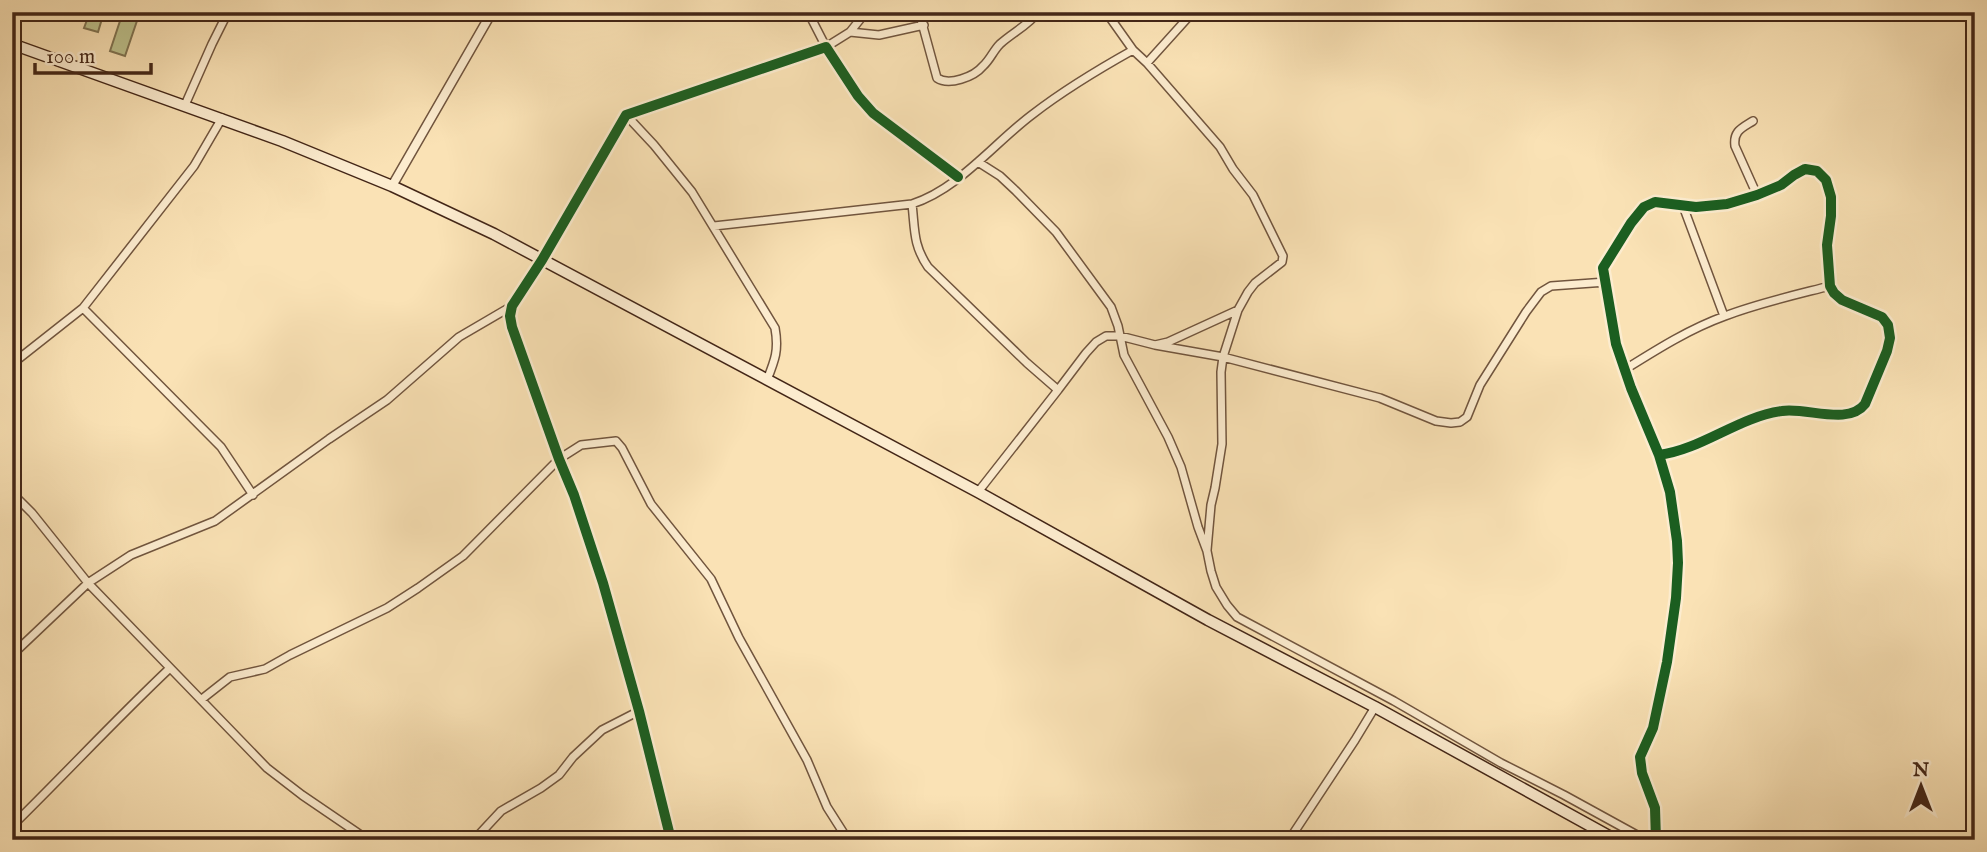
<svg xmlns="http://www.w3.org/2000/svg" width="1987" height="852" viewBox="0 0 1987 852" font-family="'IM FELL English',serif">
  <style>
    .pitch { fill: #bec38e; stroke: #807452; stroke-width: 2 }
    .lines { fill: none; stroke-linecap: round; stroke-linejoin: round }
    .minor-casing { stroke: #71553e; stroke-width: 10 }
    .tertiary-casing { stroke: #71553e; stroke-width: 11 }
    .secondary-casing { stroke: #432617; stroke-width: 13 }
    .minor { stroke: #fceccf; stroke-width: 7 }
    .tertiary { stroke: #fceccf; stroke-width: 8 }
    .secondary { stroke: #fceccf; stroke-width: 10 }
    .cycleway-casing { stroke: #fceccf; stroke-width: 15 }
    .cycleway { stroke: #1b5e20; stroke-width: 10 }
  </style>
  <rect width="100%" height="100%" fill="#fae2b5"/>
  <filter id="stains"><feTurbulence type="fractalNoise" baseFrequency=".00286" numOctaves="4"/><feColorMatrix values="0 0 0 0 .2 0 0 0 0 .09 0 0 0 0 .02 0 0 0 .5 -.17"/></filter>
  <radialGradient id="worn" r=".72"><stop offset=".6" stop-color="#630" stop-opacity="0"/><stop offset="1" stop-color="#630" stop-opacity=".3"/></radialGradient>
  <path class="pitch" d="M90 12H104L98 32 84 28Z
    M123 12H140L125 56 110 51Z"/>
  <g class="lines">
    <g class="minor-casing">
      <path id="minor" d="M808 12 826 47 850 32 866 12
        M919 12 937 78C949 86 974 77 983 66 990 60 993 51 1000 44 1012 33 1030 24 1038 12
        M1106 12 1133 50
        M850 32 879 35 924 25
        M1147 63 1220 147 1233 169 1253 195 1283 256 1282 262 1255 283 1248 292 1238 310 1223 357 1221 372 1222 444 1215 488 1211 505 1207 550
        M185 105 212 44 228 12
        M626 115 654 145 692 192 775 328C779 350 775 360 767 380
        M1753 121C1742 128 1733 131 1735 146L1757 195
        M978 162 1000 176 1016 191 1056 232 1111 307 1118 326 1124 355 1168 437 1181 467 1198 527 1207 551 1211 571 1216 587 1227 605 1237 617 1394 701 1501 763 1564 795 1646 840
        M1683 206 1724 316
        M714 226 912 204
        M83 308 221 447 253 495
        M1155 345 1223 357 1380 398 1436 421 1451 423 1460 422 1467 417 1480 385 1526 312 1541 292 1551 286 1606 282
        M12 364 83 308 194 166 222 118
        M1624 370C1656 350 1689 329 1725 316 1759 303 1795 295 1830 286
        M1058 390 1086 353 1096 342 1106 336H1120L1155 345 1168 342 1238 310
        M978 492 1058 390 1027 363 928 267C913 245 915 230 912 204 959 189 994 143 1033 114 1064 90 1099 69 1133 50L1147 63 1193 12
        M12 493 32 513 88 583 267 768 302 795 368 840
        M12 655 88 583 131 555 215 521 329 439 387 400 459 337 512 306
        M202 699 230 677 265 669 290 655 387 608 418 588 463 556 559 459 581 445 616 441 622 448 651 504 711 579 739 638 807 760 827 807 848 840
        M12 826C65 774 116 719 170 668
        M474 840 501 811 541 788 559 775 573 757 602 730 639 711
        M671 840 639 711 603 583 574 495 559 459 512 327 510 316 512 306 542 260 626 115 826 47 858 96 873 113 958 177
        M1289 840 1355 740 1375 707
        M1656 840 1655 808 1642 773 1640 757 1653 728 1667 662 1676 598 1678 563 1677 541 1670 492 1659 455 1631 388 1616 344 1603 268 1631 223 1644 207 1655 202 1696 207 1727 204 1757 195 1781 185 1794 175 1805 169 1817 171 1826 180 1831 197V216L1827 245 1830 286 1834 293 1842 300 1882 317 1888 325 1890 338 1887 351 1865 404C1848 426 1807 407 1782 411 1738 417 1703 449 1659 455"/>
    </g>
    <g class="tertiary-casing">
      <path id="tertiary" d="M392 186 492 12"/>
    </g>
    <g class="secondary-casing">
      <path id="secondary" d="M12 44 282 141 392 186 494 234 978 492 1208 620 1375 707 1616 840"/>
    </g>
    <use href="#minor" class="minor"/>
    <use href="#tertiary" class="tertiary"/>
    <use href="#secondary" class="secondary"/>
    <g class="cycleway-casing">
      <path id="cycleway" d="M671 840 639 711 603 583 574 495 559 459 512 327 510 316 512 306 542 260 626 115 826 47 858 96 873 113 958 177
        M1656 840 1655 808 1642 773 1640 757 1653 728 1667 662 1676 598 1678 563 1677 541 1670 492 1659 455 1631 388 1616 344 1603 268 1631 223 1644 207 1655 202 1696 207 1727 204 1757 195 1781 185 1794 175 1805 169 1817 171 1826 180 1831 197V216L1827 245 1830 286 1834 293 1842 300 1882 317 1888 325 1890 338 1887 351 1865 404C1848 426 1807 407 1782 411 1738 417 1703 449 1659 455"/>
    </g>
    <use href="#cycleway" class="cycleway"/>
  </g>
  <rect width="1987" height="852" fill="none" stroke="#fae2b5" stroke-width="42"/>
  <rect x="14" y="14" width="1959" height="824" fill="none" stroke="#432617" stroke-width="3.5"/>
  <rect x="21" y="21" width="1945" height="810" fill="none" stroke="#432617" stroke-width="2"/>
  <g transform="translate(1921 786)" stroke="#fceccf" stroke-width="5" paint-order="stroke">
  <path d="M0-5L12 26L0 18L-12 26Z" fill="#432617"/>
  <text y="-10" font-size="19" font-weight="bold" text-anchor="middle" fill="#432617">N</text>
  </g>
  <path d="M35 63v10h116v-10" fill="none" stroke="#432617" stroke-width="3.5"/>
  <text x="46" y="63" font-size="21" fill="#432617" stroke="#fceccf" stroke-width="5" paint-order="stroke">100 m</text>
  <rect width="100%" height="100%" filter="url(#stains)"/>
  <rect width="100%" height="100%" fill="url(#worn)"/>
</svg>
